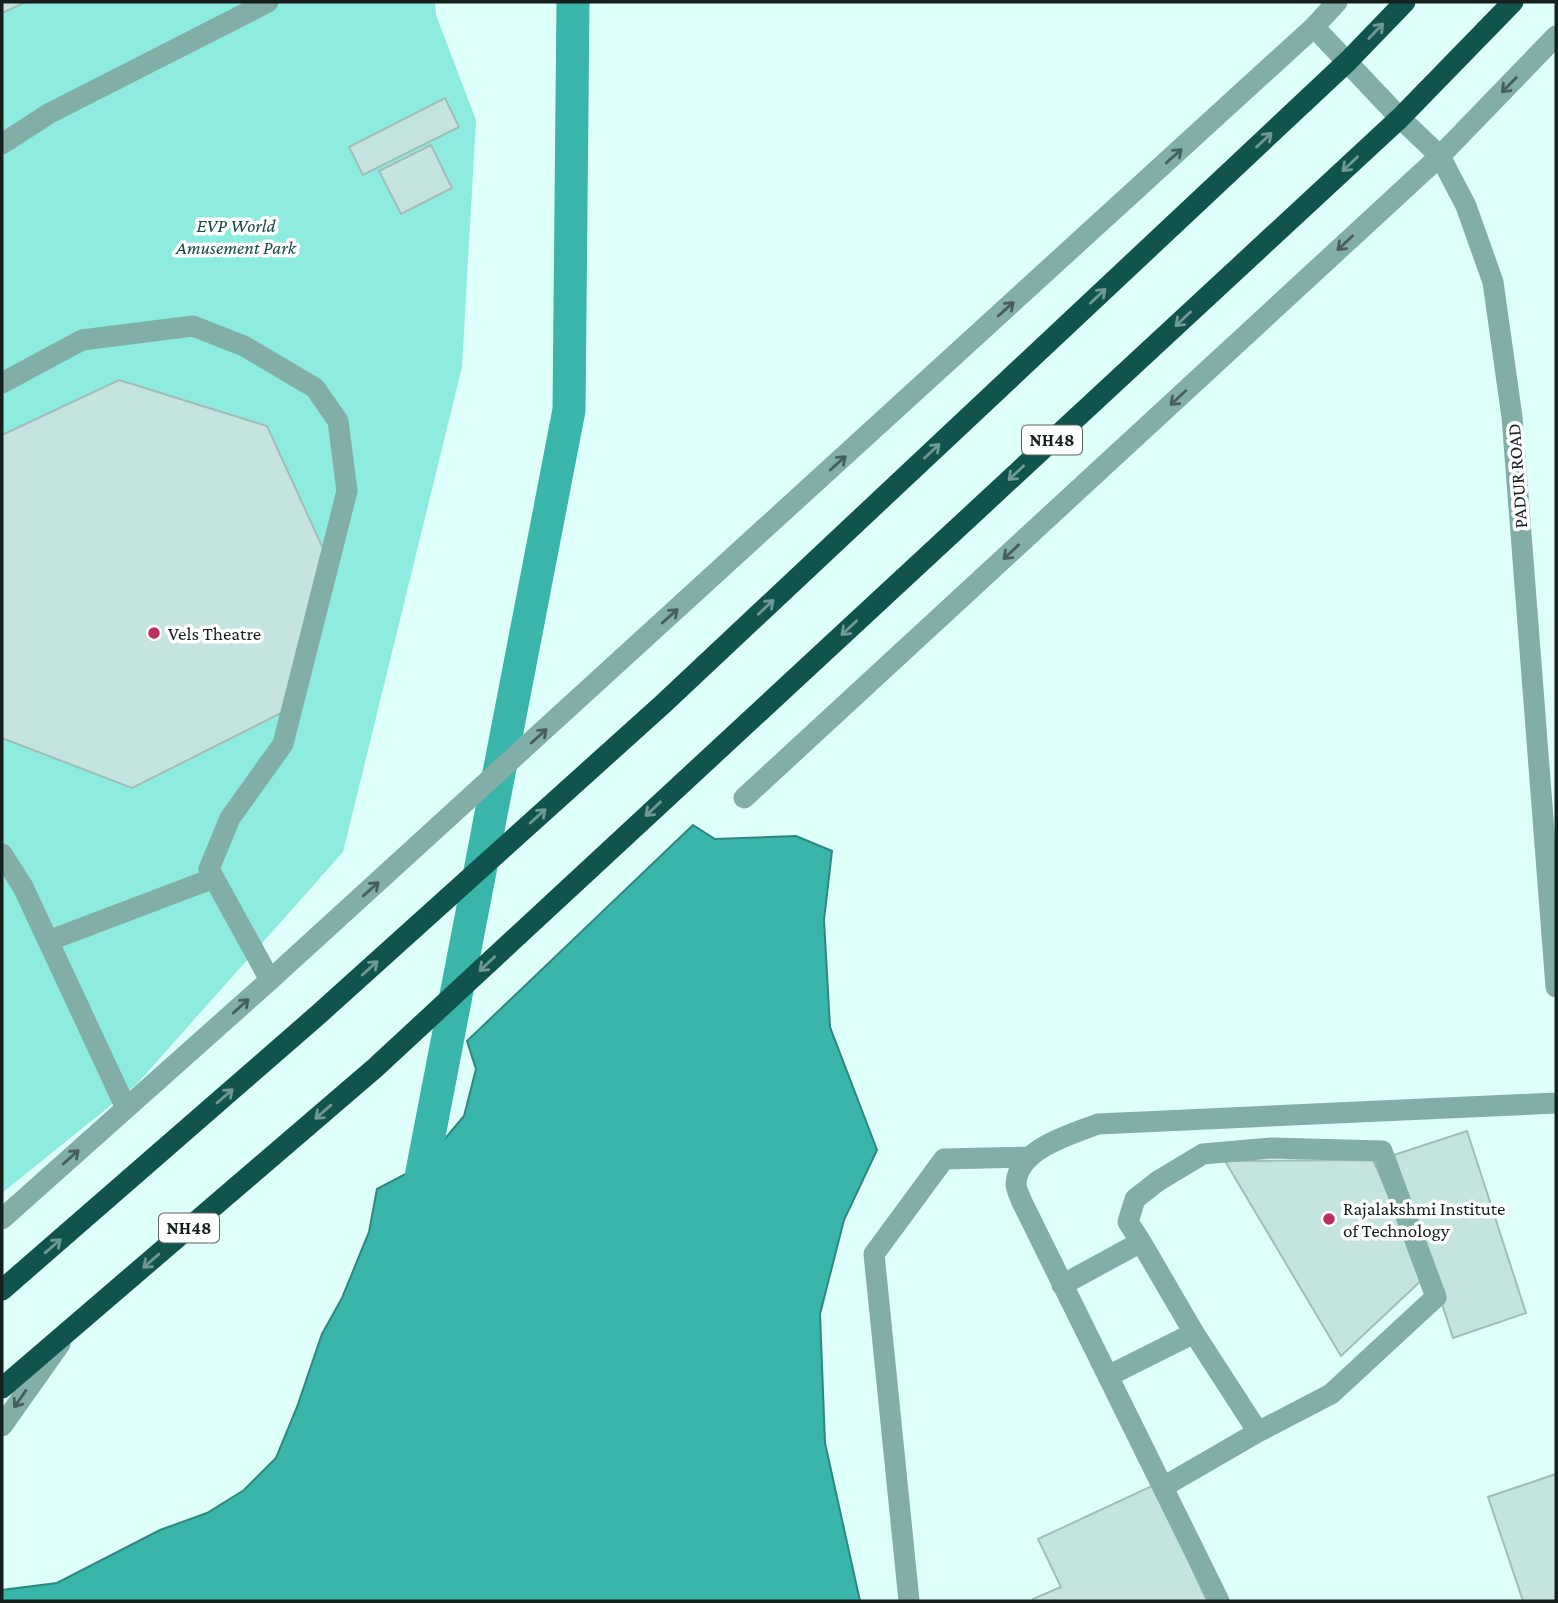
<svg xmlns="http://www.w3.org/2000/svg" width="1558" height="1603" viewBox="0 0 1558 1603" font-family="'Crimson Pro',serif">
  <style>
    .green { fill: #8eebdf }
    .water { fill: #39b5a9; stroke: #2e887f; stroke-width: 2 }
    .lines { fill: none; stroke-linecap: round; stroke-linejoin: round }
    .canal { stroke: #39b5a9; stroke-width: 33 }
    .building { fill: #c5e4e0; stroke: #a0beb9; stroke-width: 2 }
    .minor { stroke: #82aea8; stroke-width: 21 }
    .highway { stroke: #11544e; stroke-width: 21 }
    .oneway { stroke: #709895 }
    .oneway2 { stroke: #465f5c }
    .poi-dot { fill: #bc2f5f; stroke: #fff; stroke-width: 2.5 }
    .labels { text-anchor: middle; dominant-baseline: central; stroke-width: 7; stroke-linejoin: round; paint-order: stroke }
    .shield { fill: #fff; stroke: #5a6262; stroke-width: 2 }
    .shield-label { font-size: 18px; font-weight: bold; fill: #141f1e }
    .park-label { font-size: 19px; font-style: italic; fill: #164a45; stroke: #fff }
    .street-label { font-size: 19px; fill: #141f1e; stroke: #fff }
    .poi-label { font-size: 19px; fill: #141f1e; stroke: #fff; text-anchor: start }
  </style>
  <rect width="100%" height="100%" fill="#dffffa"/>
  <path class="green" d="M2 2H435L436 15 476 120 462 367 343 852 136 1085 2 1193Z"/>
  <path class="water" d="M693 825 715 839 796 836 832 851 824 920 830 1027 877 1150 844 1220 820 1314 825 1443 860 1601H2V1590L57 1583 160 1530 207 1513 244 1490 276 1458 297 1407 322 1334 342 1298 369 1232 377 1189 423 1165 464 1116 476 1069 467 1041Z"/>
  <g class="lines">
    <path class="canal" d="M415 1208 569 410 573 2"/>
  </g>
  <path class="building" d="M2 2H26L2 13Z
    M445 98 459 127 363 175 349 147Z
    M431 145 452 188 401 214 379 171Z
    M119 380 267 426 327 557 287 710 132 788 2 738V435Z
    M1467 1131 1526 1313 1453 1338 1394 1155Z
    M1373 1160 1425 1277 1341 1356 1225 1161Z
    M1556 1474V1601H1523L1488 1497Z
    M1154 1485 1207 1601H1034L1033 1599 1061 1587 1038 1539Z"/>
  <g class="lines">
    <path class="minor" d="M1314 27 1400 118 1440 156 1466 206 1493 282 1512 417 1556 987
      M2 144 50 113 268 2
      M2 383 82 340 193 326 244 346 315 388 338 421 347 491 283 744 230 818 209 869 270 980
      M744 798 1440 156 1556 36
      M2 854 23 887 126 1108
      M48 941 214 878
      M2 1219 270 980 1314 27 1337 2
      M1141 1242 1194 1333 1258 1432
      M1062 1285 1141 1242 1128 1222 1135 1199 1158 1181 1203 1154 1271 1148 1382 1151 1436 1297 1331 1394 1258 1432 1163 1487
      M1108 1376 1194 1333
      M2 1426 60 1344
      M909 1601 874 1254 944 1159 1029 1157
      M1219 1601 1021 1200C1019 1194 1016 1189 1016 1184 1017 1149 1072 1134 1098 1124L1556 1103"/>
    <path class="highway" d="M2 1290 319 1014 663 704 1348 61 1405 2
      M2 1388 375 1068 1400 118 1513 2"/>
  </g>
  <defs><path id="oneway-shaft" d="M-6 0H5M1.5-3L5.5 0L1.5 3" fill="none" stroke-width="1.6" stroke-linecap="round" stroke-linejoin="round" transform="scale(1.75)"/></defs>
  <g class="oneway">
    <use href="#oneway-shaft" transform="translate(1376 31) rotate(-46)"/>
    <use href="#oneway-shaft" transform="translate(1264 140) rotate(-43)"/>
    <use href="#oneway-shaft" transform="translate(1350 164) rotate(137)"/>
    <use href="#oneway-shaft" transform="translate(1098 296) rotate(-43)"/>
    <use href="#oneway-shaft" transform="translate(1183 319) rotate(137)"/>
    <use href="#oneway-shaft" transform="translate(932 451) rotate(-43)"/>
    <use href="#oneway-shaft" transform="translate(1016 473) rotate(137)"/>
    <use href="#oneway-shaft" transform="translate(766 607) rotate(-43)"/>
    <use href="#oneway-shaft" transform="translate(849 628) rotate(137)"/>
    <use href="#oneway-shaft" transform="translate(653 809) rotate(137)"/>
    <use href="#oneway-shaft" transform="translate(538 816) rotate(-42)"/>
    <use href="#oneway-shaft" transform="translate(487 964) rotate(137)"/>
    <use href="#oneway-shaft" transform="translate(370 968) rotate(-42)"/>
    <use href="#oneway-shaft" transform="translate(225 1096) rotate(-41)"/>
    <use href="#oneway-shaft" transform="translate(323 1112) rotate(139)"/>
    <use href="#oneway-shaft" transform="translate(53 1246) rotate(-41)"/>
    <use href="#oneway-shaft" transform="translate(151 1261) rotate(139)"/>
  </g>
  <g class="oneway2">
    <use href="#oneway-shaft" transform="translate(1509 85) rotate(134)"/>
    <use href="#oneway-shaft" transform="translate(1174 156) rotate(-42)"/>
    <use href="#oneway-shaft" transform="translate(1345 243) rotate(137)"/>
    <use href="#oneway-shaft" transform="translate(1006 309) rotate(-42)"/>
    <use href="#oneway-shaft" transform="translate(1178 398) rotate(137)"/>
    <use href="#oneway-shaft" transform="translate(838 463) rotate(-42)"/>
    <use href="#oneway-shaft" transform="translate(1011 552) rotate(137)"/>
    <use href="#oneway-shaft" transform="translate(670 616) rotate(-42)"/>
    <use href="#oneway-shaft" transform="translate(539 736) rotate(-42)"/>
    <use href="#oneway-shaft" transform="translate(371 889) rotate(-42)"/>
    <use href="#oneway-shaft" transform="translate(241 1006) rotate(-42)"/>
    <use href="#oneway-shaft" transform="translate(71 1157) rotate(-42)"/>
    <use href="#oneway-shaft" transform="translate(20 1399) rotate(125)"/>
  </g>
  <g class="poi-dot">
    <circle cx="154" cy="633" r="7"/>
    <circle cx="1329" cy="1219" r="7"/>
  </g>
  <g class="labels">
    <g class="shield">
      <rect x="1022" y="425.5" width="60" height="29" rx="5"/>
      <rect x="159" y="1213.5" width="60" height="29" rx="5"/>
    </g>
    <g class="shield-label">
      <text x="1052" y="440">NH48</text>
      <text x="189" y="1228">NH48</text>
    </g>
    <g class="park-label">
      <text x="236" y="225">EVP World<tspan x="236" dy="22">Amusement Park</tspan></text>
    </g>
    <g class="street-label">
      <text transform="translate(1517 476) rotate(-94)">PADUR ROAD</text>
    </g>
    <g class="poi-label">
      <text x="168" y="633">Vels Theatre</text>
      <text x="1343" y="1208">Rajalakshmi Institute<tspan x="1343" dy="22">of Technology</tspan></text>
    </g>
  </g>
  <rect width="1558" height="1603" fill="none" stroke="#141f1e" stroke-width="7"/>
</svg>
